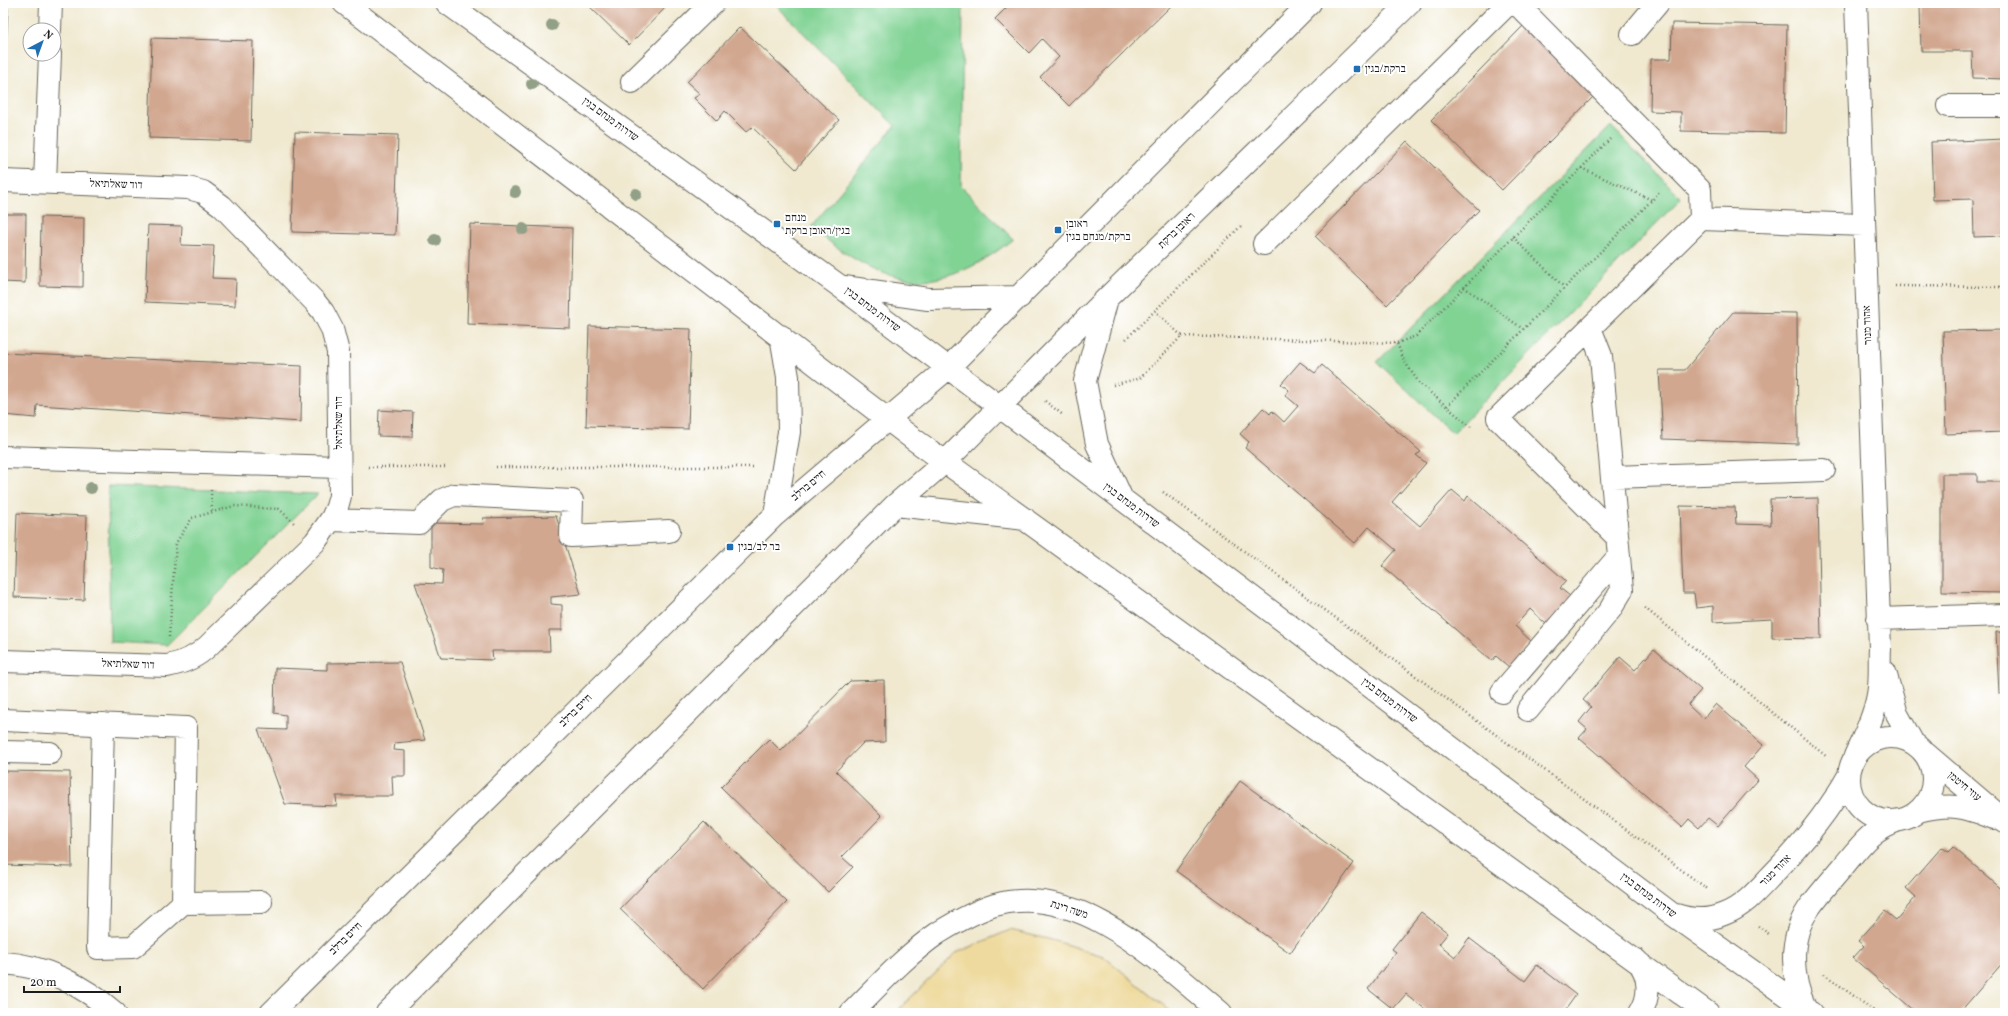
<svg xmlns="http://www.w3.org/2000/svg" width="2008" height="1016" viewBox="0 0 2008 1016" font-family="Vollkorn,'Frank Ruhl Libre',serif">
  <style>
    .green { fill: #81d394; stroke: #4e7858 }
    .sand { fill: #eeda9e; stroke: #857b5d }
    .building { fill: #d2a790 }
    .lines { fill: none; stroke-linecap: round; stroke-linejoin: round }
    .minor-casing { stroke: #66645b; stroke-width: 24 }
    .path { stroke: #66645b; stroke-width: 2.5; stroke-dasharray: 1 3; stroke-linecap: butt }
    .minor { stroke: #fff; stroke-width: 22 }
    .tree { fill: #91a087 }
    .poi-dot { fill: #1f6fb2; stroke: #fff; stroke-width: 1.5 }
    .labels { text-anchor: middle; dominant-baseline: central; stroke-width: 4; stroke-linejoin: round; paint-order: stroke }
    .poi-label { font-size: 11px; fill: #1c1c1c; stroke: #fff; text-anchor: start }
    .street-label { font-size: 11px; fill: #1c1c1c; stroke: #fff }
  </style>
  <rect width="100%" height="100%" fill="#fff"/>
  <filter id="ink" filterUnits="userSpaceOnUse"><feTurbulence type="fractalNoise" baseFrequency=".025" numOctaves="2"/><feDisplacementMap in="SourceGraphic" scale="8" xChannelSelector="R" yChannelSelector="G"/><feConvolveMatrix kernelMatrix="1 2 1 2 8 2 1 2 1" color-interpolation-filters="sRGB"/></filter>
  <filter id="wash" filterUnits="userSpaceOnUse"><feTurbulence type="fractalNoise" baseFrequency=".012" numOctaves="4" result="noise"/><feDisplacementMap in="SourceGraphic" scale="16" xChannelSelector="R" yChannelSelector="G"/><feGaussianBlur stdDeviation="0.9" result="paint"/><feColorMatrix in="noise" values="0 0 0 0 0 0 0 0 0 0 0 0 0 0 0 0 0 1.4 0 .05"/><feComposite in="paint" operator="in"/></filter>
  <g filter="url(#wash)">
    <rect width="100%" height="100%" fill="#f0e9d0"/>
    <path class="green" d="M774 3H963L961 186 1013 239C935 302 884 288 811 227L895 126Z
      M1611 126 1681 198 1453 433 1377 362Z
      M108 486 318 494 167 645 110 642Z"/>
    <path class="sand" d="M1010 930 1052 940 1103 956 1173 1013H895L956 953Z"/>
    <g id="blocks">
      <path class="building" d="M586 3H670L629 45Z
        M1011 3H1174L1069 106 1040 77 1059 57 1042 39 1029 53 995 19Z
        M1920 3H2005V79L1973 78 1972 51H1921Z
        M3 9H8L6 48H3Z
        M1672 23 1787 25 1785 133 1681 131V112L1650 111 1651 59H1671Z
        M1523 26 1594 96 1502 190 1431 120Z
        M740 27 839 120 796 169 752 127 746 132 725 111 717 121 694 98 700 94 687 82Z
        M152 38 253 41 251 141 149 138Z
        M295 132 398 135 395 235 292 232Z
        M2005 139V236L1974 237 1973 199 1933 200 1931 142Z
        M1407 141 1479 210 1387 305 1315 236Z
        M3 214H26L25 283 3 282Z
        M41 217 84 218 83 287 40 286Z
        M470 224 572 228 570 328 467 324Z
        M148 225 182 226 181 245 214 246 212 278 236 279 235 306 145 302Z
        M1733 312 1797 313 1798 444 1663 439 1659 370H1685Z
        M589 326 691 329 688 429 586 426Z
        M2005 330V432L1946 434 1943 331Z
        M3 353 302 366 301 422 37 405 36 418 3 415Z
        M1300 362 1315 373 1322 365 1421 452 1416 455 1426 463 1392 502 1420 526 1452 490 1465 501 1468 496 1566 581 1560 588 1571 597 1547 625 1530 609 1515 626 1531 641 1509 667 1496 656 1492 661 1382 566 1396 550 1369 527 1355 543 1245 448 1249 442 1240 434 1263 408 1270 414 1272 411 1284 422 1298 406 1285 395 1289 390 1281 384Z
        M379 410 413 412 412 437 378 436Z
        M1942 474H1977V482H2005V593L1942 592Z
        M1818 498 1821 639 1772 638V619L1713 622V606L1696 608 1694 593H1683L1680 506 1735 507 1736 524 1771 525 1770 499Z
        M17 513 87 516 84 600 14 597Z
        M556 516 581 594 551 597V604L562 605V630H549L550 651H492L493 660 441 658 415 583 442 584 443 570 431 567V523L484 524 483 518Z
        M1996 632H2005V692L1999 693Z
        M1654 649 1701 690 1688 705 1703 719 1716 704 1763 745 1744 767 1758 780 1718 826 1708 818 1699 828 1689 819 1682 827 1579 738 1587 729 1579 722 1591 707 1583 700 1620 657 1635 670Z
        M400 662 425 740 395 743 394 750 405 751V776H392L393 796H336L337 806 285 804 258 729 286 730V715L274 713 275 668 327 670V663Z
        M884 680 885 742 863 743 836 771 882 816 842 857 853 867 828 892 721 787 769 739 781 751 850 681Z
        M3 771 70 772 72 867 3 865Z
        M1240 781 1354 863 1290 953 1176 871Z
        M704 822 787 902 703 989 620 909Z
        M1942 847 1948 852 1953 847 2005 892V960L1959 1013H1917L1853 958 1864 946 1858 941 1885 911 1896 920 1916 897 1906 888Z
        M1421 912 1448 933 1439 944 1455 957 1469 938 1525 981 1537 965 1576 995 1563 1013H1430L1406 994 1393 1009 1368 989 1396 952 1392 949Z"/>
    </g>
  </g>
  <g filter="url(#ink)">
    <use href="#blocks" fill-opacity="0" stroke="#66645b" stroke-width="1"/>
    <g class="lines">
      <g class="minor-casing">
        <path id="minor" d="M344 3 912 438 1708 1013
          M447 3 841 287 1672 914 1811 1013
          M1516 3 1700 190 1701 219
          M50 30 51 3
          M1632 34 1658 3
          M632 82 713 3
          M1948 106H2005
          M3 181 188 188 203 192 222 206 315 302 323 312 332 329 338 352 340 496 337 507 332 518 315 542 208 646C196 658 183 663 167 666L3 661
          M45 182 50 54
          M1264 244 1509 3
          M844 287 928 299 1020 297
          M1107 299 1085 381 1097 444 1121 497
          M3 457 339 467
          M1612 477 1824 470
          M895 505 1025 519
          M775 515 789 432 788 377 781 336
          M331 520 419 523 442 500 454 495 572 501 571 536 669 531
          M1617 537 1498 418 1701 219 1864 225
          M1878 619 2005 615
          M1885 672 1897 714 1913 743
          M1502 692 1619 556
          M1528 710 1610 610 1622 590 1601 356 1590 328
          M3 720 186 728 183 903
          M103 724 98 948 133 947 183 903 261 902
          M1849 779a42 42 0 1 1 84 0a42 42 0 1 1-84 0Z
          M3 752 50 753
          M1925 753 2005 821
          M1855 756C1864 736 1874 717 1878 695 1881 679 1879 663 1880 648L1856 3
          M1918 811C1952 803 1963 806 1994 818
          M1676 915C1691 920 1708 921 1724 914 1743 907 1757 891 1771 876 1801 845 1828 813 1849 775
          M1636 960C1650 973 1651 997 1640 1013
          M3 963C44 965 84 986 115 1013
          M1806 1010C1791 978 1788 939 1809 908 1819 894 1831 881 1842 868 1860 846 1871 829 1899 820
          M271 1013 775 515 948 368 1310 3
          M387 1013 895 505 946 461 1107 298 1410 3
          M851 1013C878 986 906 955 938 933 956 922 975 911 995 905 1080 881 1162 964 1221 1013"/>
      </g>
      <path class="path" d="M1581 168 1652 200
        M1513 237 1564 287
        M1895 286 2005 287
        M1464 287 1523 329
        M1182 336 1397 343 1404 361 1420 384 1471 427
        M1126 339 1241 226
        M1397 343 1416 336 1610 139
        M1113 385 1140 378 1182 336 1155 311
        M1045 401 1063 415
        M1447 406 1661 191
        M368 467H445
        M496 467H755
        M211 490 212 512
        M1163 492 1709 890
        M1645 608 1827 757
        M169 637 176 543 192 518 234 506 279 509 295 524
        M1758 926 1769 934
        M1824 974 1877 1013"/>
      <use href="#minor" class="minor"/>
    </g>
    <g class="tree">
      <circle cx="552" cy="25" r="6"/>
      <circle cx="532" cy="84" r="6"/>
      <circle cx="515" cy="192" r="6"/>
      <circle cx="636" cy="194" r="6"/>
      <circle cx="523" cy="229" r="6"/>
      <circle cx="435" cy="240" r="6"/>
      <circle cx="91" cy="488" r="6"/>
    </g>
  </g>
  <g class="poi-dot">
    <rect x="1353" y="65" width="8" height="8" rx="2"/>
    <rect x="773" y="220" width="8" height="8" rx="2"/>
    <rect x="1054" y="226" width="8" height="8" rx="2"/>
    <rect x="726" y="543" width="8" height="8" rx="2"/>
  </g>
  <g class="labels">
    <g class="poi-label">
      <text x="1365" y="69">ברקת/בגין</text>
      <text x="785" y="218">מנחם<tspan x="785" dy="13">בגין/ראובן ברקת</tspan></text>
      <text x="1066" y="224">ראובן<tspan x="1066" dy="13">ברקת/מנחם בגין</tspan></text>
      <text x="738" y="547">בר לב/בגין</text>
    </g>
    <g class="street-label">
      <text transform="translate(610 120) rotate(36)">שדרות מנחם בגין</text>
      <text transform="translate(116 185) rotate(2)">דוד שאלתיאל</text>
      <text transform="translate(1177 231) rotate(-44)">ראובן ברקת</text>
      <text transform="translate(872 310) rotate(37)">שדרות מנחם בגין</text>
      <text transform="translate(1868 325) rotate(-92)">אהוד מנור</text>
      <text transform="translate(339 423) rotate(-90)">דוד שאלתיאל</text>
      <text transform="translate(809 486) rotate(-40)">חיים ברלב</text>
      <text transform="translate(1131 506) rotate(37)">שדרות מנחם בגין</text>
      <text transform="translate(128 665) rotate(2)">דוד שאלתיאל</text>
      <text transform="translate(1389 701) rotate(37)">שדרות מנחם בגין</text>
      <text transform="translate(576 711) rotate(-45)">חיים ברלב</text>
      <text transform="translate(1964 787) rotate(40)">עוזי חיטמן</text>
      <text transform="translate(1776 871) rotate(-46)">אהוד מנור</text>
      <text transform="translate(1648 896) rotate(37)">שדרות מנחם בגין</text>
      <text transform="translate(1069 910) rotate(18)">משה רינת</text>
      <text transform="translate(346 939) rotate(-45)">חיים ברלב</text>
    </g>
  </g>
  <rect width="2008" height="1016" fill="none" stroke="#fff" stroke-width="16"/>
  <g transform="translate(42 42) rotate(41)"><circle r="19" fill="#ffffff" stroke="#a4a4a4"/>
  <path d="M0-3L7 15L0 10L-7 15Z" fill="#1f6fb2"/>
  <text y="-6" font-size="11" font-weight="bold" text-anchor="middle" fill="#1c1c1c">N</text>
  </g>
  <path d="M24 986v6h96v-6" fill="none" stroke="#1c1c1c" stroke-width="2"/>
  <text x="30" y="986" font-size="12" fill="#1c1c1c" stroke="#ffffff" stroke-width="3" paint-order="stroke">20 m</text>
</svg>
